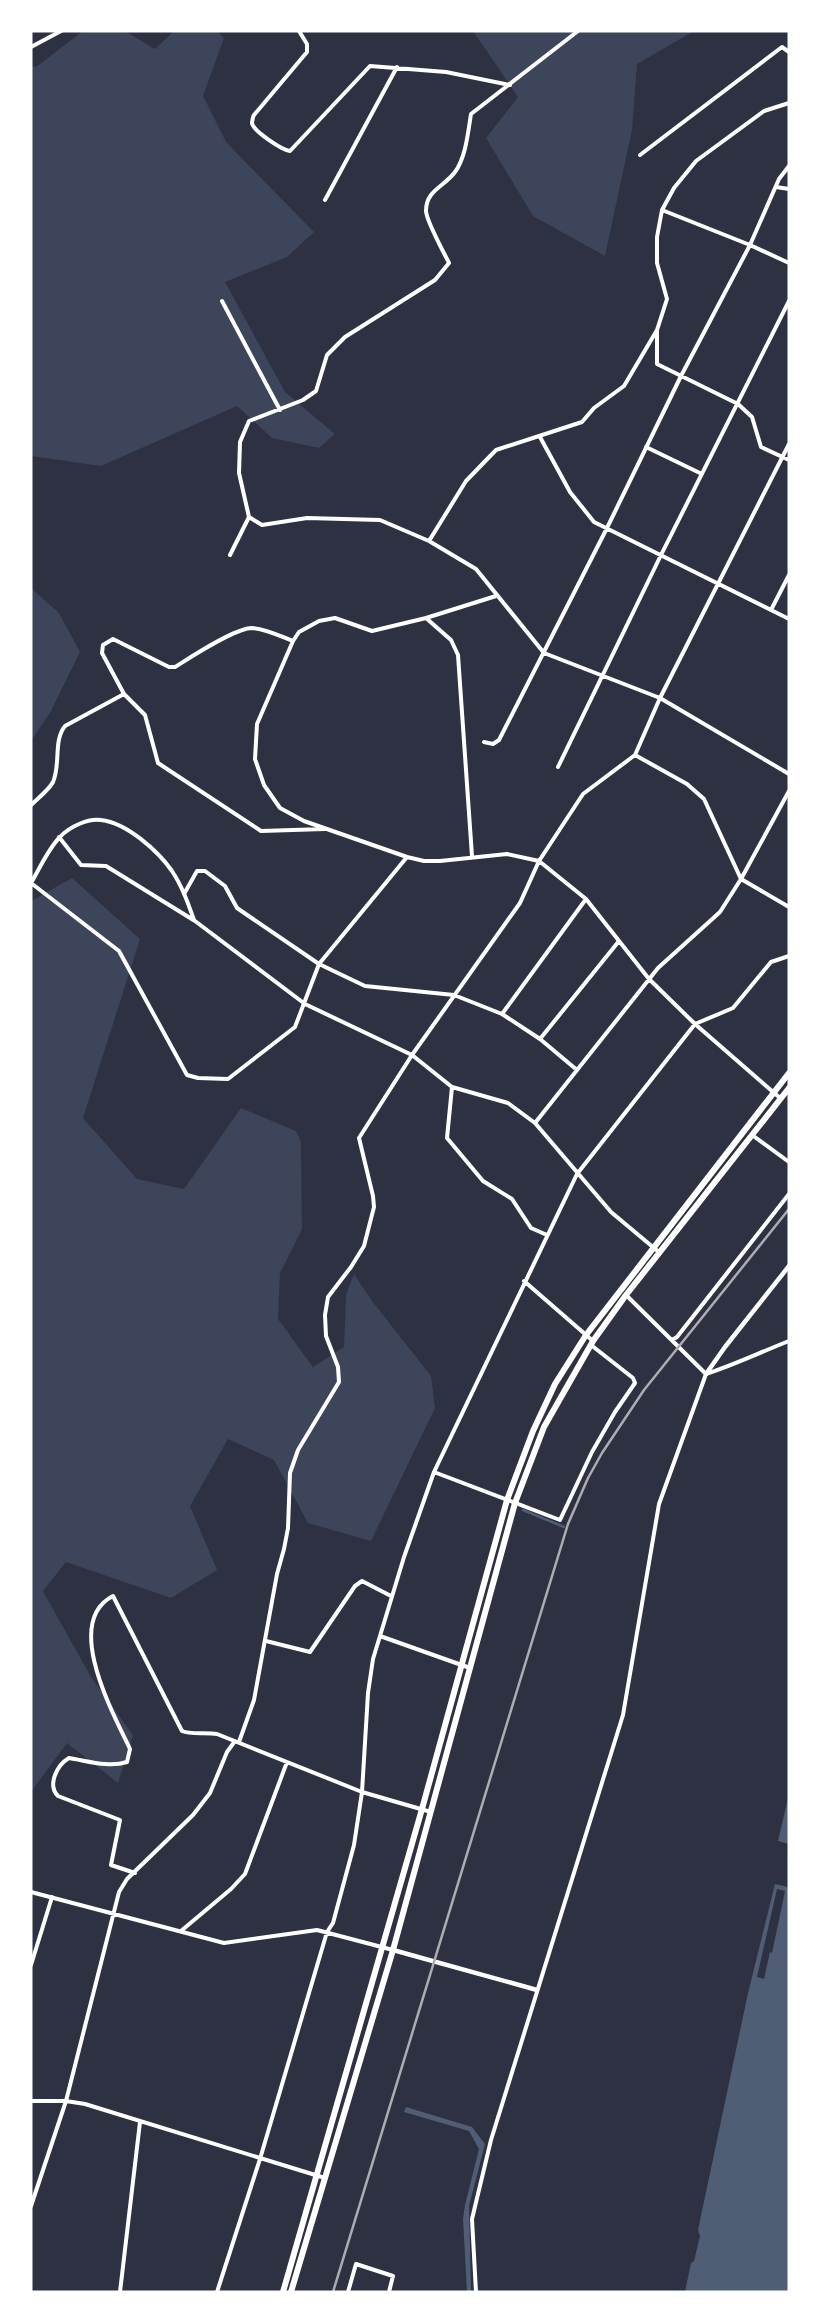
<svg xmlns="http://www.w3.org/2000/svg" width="820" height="2323" viewBox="0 0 820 2323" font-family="'Times New Roman',serif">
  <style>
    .green { fill: #3c4559 }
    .water { fill: #4f5d75; fill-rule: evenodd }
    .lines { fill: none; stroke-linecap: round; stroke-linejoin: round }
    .stream { stroke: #4f5d75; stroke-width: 2.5 }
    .minor { stroke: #fff; stroke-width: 4 }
    .tertiary { stroke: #fff; stroke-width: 4.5 }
    .trunk { stroke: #fff; stroke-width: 6 }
    .rail { stroke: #abadb3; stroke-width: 2.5 }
  </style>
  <rect width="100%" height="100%" fill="#2d3142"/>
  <path class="green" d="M83 31H125L155 49 174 31H217L224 38 203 96 226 142 314 232 287 257 225 282 285 392 335 434 319 448 272 438 237 406 101 466 31 456V66L36 67Z
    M473 31H694L637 64 632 130 605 256 533 216 486 138 518 97Z
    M31 588 59 613 80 652 51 711 31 741Z
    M72 878 140 939 83 1118 137 1179 184 1189 241 1108 296 1131 301 1142 302 1229 280 1273 278 1319 313 1367 344 1347 346 1295 354 1274 372 1301 431 1376 435 1408 371 1541 308 1523 274 1460 228 1439 190 1506 217 1570 171 1598 66 1562 43 1591 91 1677 133 1735 118 1783 67 1743 31 1792V901Z"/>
  <path class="water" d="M789 1794V1844L778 1841Z
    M775 1884 788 1887 789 1884V2292H685L691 2263 694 2261 700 2236 698 2230 748 1993ZM777 1889 785 1891 772 1953 770 1952 764 1979 757 1977Z
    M406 2107 472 2127 485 2144 469 2206 471 2292H467L463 2219 465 2205 479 2149 469 2131 404 2112Z"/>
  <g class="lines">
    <path class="stream" d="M523 1510 564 1527"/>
    <path class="minor" d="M299 31 307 44V52L254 115C253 116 252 122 252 123 253 131 282 150 290 151L370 66 446 72 510 85
      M31 47 61 31
      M640 155 782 47 789 52
      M776 187 789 189
      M325 200 397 67
      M662 210 750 245 789 263
      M222 301 280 410
      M657 331V364L738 404 752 417 761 447 789 460
      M540 437 570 492 594 522 789 619
      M646 447 702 474
      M249 517 262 525 307 518 380 520 429 541 476 569 544 653 660 698 789 774
      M429 541 466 481 496 450 582 422 594 408 624 386 657 330 667 299 657 263V237L662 210 674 188 696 161 764 111 789 103
      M230 555 249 517 239 473 240 442 249 421 303 400 316 391 327 355 345 337 435 280 449 263C444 253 426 220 426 211 426 190 444 187 455 172 466 157 468 132 471 114L578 31
      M496 596 426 618 372 631 335 618 319 621 299 632 293 641 257 724 255 759 264 785 280 808 304 821 407 857 424 861H440L507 854 539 861 586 899 649 979 695 1024 780 1098
      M771 610 789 575
      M426 618 451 640 458 655 472 856
      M293 641C280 636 266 629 252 628 235 628 191 657 175 667H169L113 639 103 645 102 653 124 694 145 715 158 763 261 831 325 829
      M484 742 493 744 499 740 607 528 681 376 750 245 779 179 789 166
      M635 755 687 784 704 799 741 879 789 907
      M558 767 661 555 789 301
      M31 805C38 798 49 790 53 782 61 764 53 741 65 726L124 694
      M59 837 81 865 106 866 195 921 305 1004 412 1055 452 1087 508 1103 535 1123 611 1212 660 1253
      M31 883 119 951 187 1075 198 1078 228 1079 295 1027 319 964 407 857
      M31 883C40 868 48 849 60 837 69 827 88 818 101 820 127 823 158 851 172 871 182 886 188 903 194 920
      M184 894 197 871H205L225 886 237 908 319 964 365 986 454 995 502 1014 540 1039 577 1070
      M502 1014 586 899
      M540 1039 619 941
      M452 1087 447 1138 483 1181 512 1199 531 1228 547 1235
      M535 1123 658 968 720 912 741 879 789 791
      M752 1135 789 1162
      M524 1281 593 1341
      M626 1295 706 1374
      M672 1340 677 1337 789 1194
      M706 1374C734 1365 761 1352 789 1341
      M434 1472 560 1520 592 1452 615 1412 635 1383 633 1378 591 1345
      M380 1636 470 1668
      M266 1641 310 1652 355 1586 362 1581 391 1596
      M239 1742 254 1700 277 1574 284 1549 288 1528 290 1473 298 1450 339 1382 338 1367 326 1336 325 1315 328 1297 351 1267 364 1246 374 1207 373 1196 359 1138 412 1055 520 903 539 861 583 794 635 755 660 698 789 444
      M135 1873 111 1865 120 1820 58 1796C47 1785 57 1765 69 1758 88 1761 109 1768 127 1762L130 1749C114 1715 62 1622 113 1596L182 1731C191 1735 206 1732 217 1734L362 1792 431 1812
      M31 1892 224 1943 317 1930 393 1950
      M181 1931 231 1889 245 1874 287 1762
      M31 1965 52 1897
      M31 2101H66L85 2104 325 2178
      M31 2206 66 2101 119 1892 127 1879 193 1815 210 1793 227 1752 235 1741
      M120 2292 140 2122
      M217 2292 260 2159 327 1932 333 1923 354 1845 362 1792 368 1693 373 1659 404 1557 434 1472 577 1174 695 1024 733 1008 771 962 789 956
      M348 2292 356 2264 393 2276 389 2292
      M476 2292 472 2219 491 2140 623 1715 659 1504 706 1374"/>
    <path class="tertiary" d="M706 1374 725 1347 789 1266
      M393 1950 537 1990"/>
    <path class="trunk" d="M283 2292 422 1809 507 1500 533 1431 555 1384 586 1335 789 1073
      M291 2292 393 1950 515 1503 544 1427 593 1341 626 1295 789 1088"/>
    <path class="rail" d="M333 2292 568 1524 588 1478 602 1453 644 1390 789 1209"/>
  </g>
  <rect width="820" height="2323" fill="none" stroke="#ffffff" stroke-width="65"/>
</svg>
